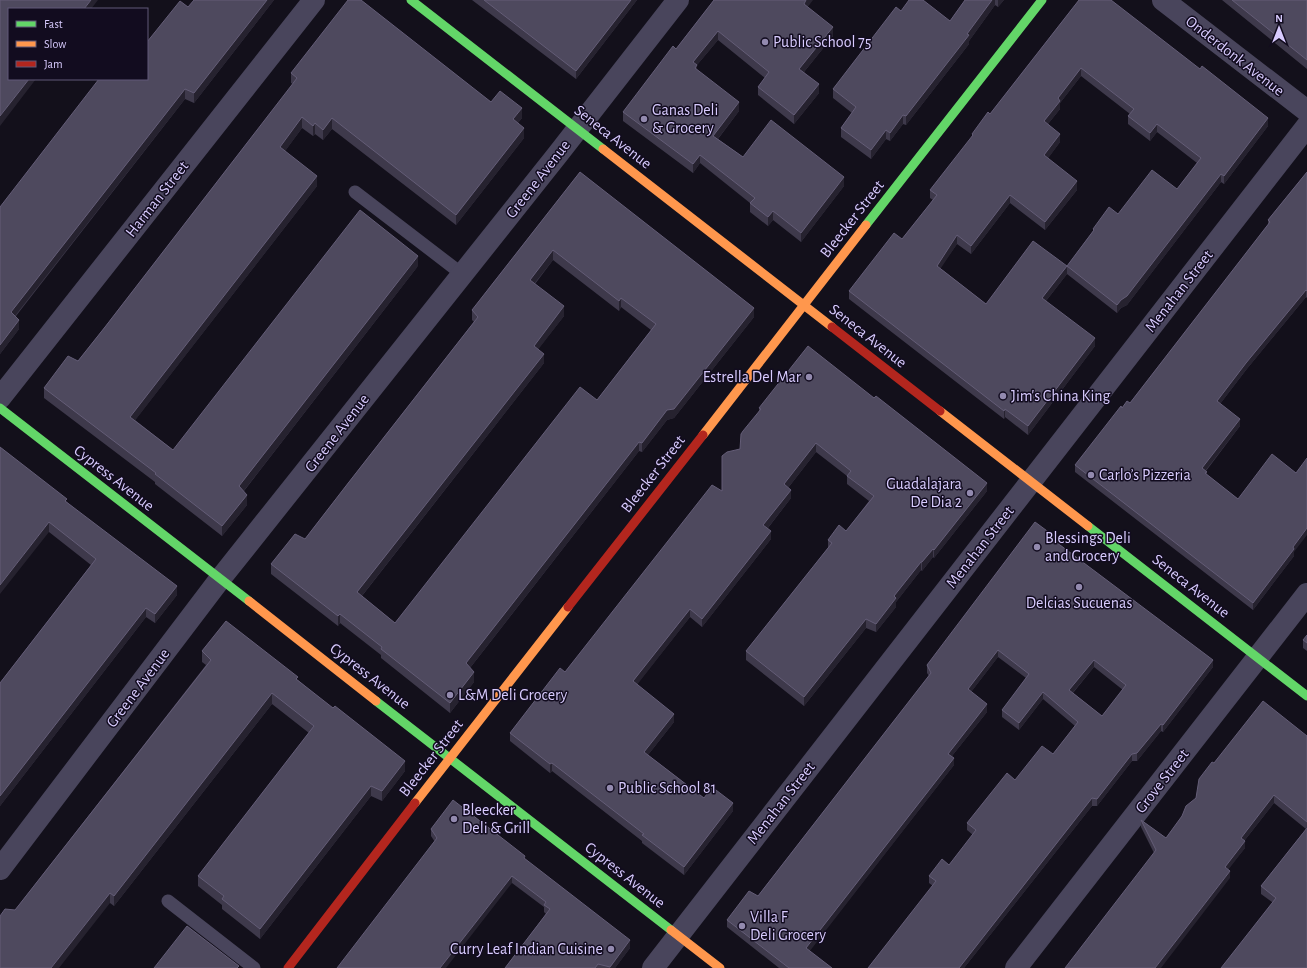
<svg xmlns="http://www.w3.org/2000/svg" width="1307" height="968" viewBox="0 0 1307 968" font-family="'Alegreya Sans',sans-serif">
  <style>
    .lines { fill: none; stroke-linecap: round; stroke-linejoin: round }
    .lane { stroke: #49455c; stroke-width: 13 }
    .street { stroke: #49455c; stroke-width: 22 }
    .fast { stroke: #63d668; stroke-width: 9 }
    .slow { stroke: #ff974d; stroke-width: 9 }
    .jam { stroke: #b3261e; stroke-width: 9 }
    .wall { fill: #3e394b; fill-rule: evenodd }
    .shaded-wall { fill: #26222f }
    .building { fill: #4e495e; stroke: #645d77; fill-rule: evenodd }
    .poi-dot { fill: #938aaf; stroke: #120c1f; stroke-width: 1.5 }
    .labels { text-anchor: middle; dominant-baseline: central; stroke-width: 3; stroke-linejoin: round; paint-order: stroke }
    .poi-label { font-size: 16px; fill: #d8cbfe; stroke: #120c1f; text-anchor: start }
    .street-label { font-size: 16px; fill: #d8cbfe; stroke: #120c1f }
  </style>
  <rect width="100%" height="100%" fill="#13101b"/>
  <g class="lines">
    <path class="lane" d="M355 192 462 274
      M168 901 254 968"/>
    <path class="street" d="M1163 0 1307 111
      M0 398 314 0
      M0 869 220 579 558 154 678 0
      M653 968 1307 126
      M1016 968 1307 594"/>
    <path class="fast" d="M411 0 603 149
      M866 225 1042 0
      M0 408 249 601
      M1088 526 1307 696
      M376 701 671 930"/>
    <path class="slow" d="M603 149 832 327
      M940 411 1088 526
      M703 435 866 225
      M249 601 376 701
      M415 803 568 607
      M671 930 720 968"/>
    <path class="jam" d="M832 327 940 411
      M568 607 703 435
      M288 968 415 803"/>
  </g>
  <path class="wall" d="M194 0H274L194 103 185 99 16 316 19 329 0 354V207L147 79Z
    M472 0H637L576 79Z
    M714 0 808 7 833 36 804 72 819 93 794 124 758 95V87L765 78 718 40 697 65V70L739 111 718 139 743 157 844 186 801 242 773 220 768 226 750 212V203L700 163 693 173 623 121V112L676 49Z
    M965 0H1004L998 7 995 5 969 41V44L906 125 903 124 890 141 886 139 871 159 841 137V128L852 113 833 98V89L901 11 950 21Z
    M1079 0 1268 126 1224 184 1221 182 1127 305 1121 308 1117 313 1067 274 1046 301 1095 346 1028 435 1005 417 1004 419 849 299V291L902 239 933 200 930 198V190L972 138V134L990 114ZM1081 76 1130 114 1128 116V124L1150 141 1157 132 1197 163 1177 189 1118 214 1093 229V231L1067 266 986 304 940 268 957 244 971 254 1010 203 1045 230 1077 190 1048 158 1060 142 1048 124 1060 109V103Z
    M1222 0H1307V69Z
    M291 73 491 102 522 118 518 123 524 138 456 225 332 129 323 140 315 134 313 136 302 128 285 151 317 186 135 420 173 450 418 266 244 491 247 505 222 536 155 484V482L44 398V388L78 361 105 327 293 84 291 83Z
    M580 172 754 317 674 418 667 420 642 452 639 451 470 668 474 682 450 713 381 658V655L340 623 338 626 271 574V564L305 539 349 482 474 322 472 320V310ZM553 260 619 311 621 307 651 330 597 400 395 623 362 596 544 363 538 349 564 316 535 284Z
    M1307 172V298L1306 297 1246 370 1220 404 1240 426 1206 471 1207 475 1238 499 1294 552V556L1253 610 1075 472V465L1122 408 1130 403 1268 225V220Z
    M759 408 987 491 934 558 933 557 922 571 921 570 896 602V607L876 632 866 628 804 706 746 660V651L828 548V540L846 531 869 501 847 484V476L816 452 788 488 791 498 768 528 771 539 702 627 690 617 637 684 674 722 648 755 704 798 733 811 684 875 642 843V841L552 771 550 773 510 741V733L565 672 722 491 740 449 759 411Z
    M0 447 67 502 177 595 155 623 146 617 0 806V683L91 565 49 532Z
    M1058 543 1213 667 1163 732 1161 731 1137 761H1132L1097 806H1092L964 968H868L933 886 929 883V876L949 865 973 835 967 830V823L1015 780 1053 754 1075 726 1043 699 1019 730 1002 717V710L1026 678 998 657 971 692 987 712 952 756 954 765 809 951 832 968H779L727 927V920L758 896 929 676 927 673V665ZM1094 667 1123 690 1102 716 1073 693Z
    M1307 635V651L1303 648V640Z
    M202 651 298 680 405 771 382 801 371 796 260 939 222 909V905L198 886V876L309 733 272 704 114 906 110 903 15 910 19 905 206 665 202 662Z
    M1307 736V968L1272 902 1261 894V886L1306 829 1274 803 1245 840V848L1228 869 1230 878 1154 853 1141 827V820L1166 838 1196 798 1214 763Z
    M431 829 525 859 630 948 615 968H505L546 914 544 912V907L512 883 435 842 431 836Z"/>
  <path class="shaded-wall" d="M91 0H98L91 9H84Z
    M267 0H274L194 103V93Z
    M631 0H637L576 79V71Z
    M806 0H813L804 12V4Z
    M992 0H995V5L969 41V44L906 125V116Z
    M998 0H1004L998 7Z
    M833 27V36L799 78V69Z
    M718 31V40L697 65V73L695 77 693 62Z
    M1081 68V76L1060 103V109L1044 129V121L1058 98Z
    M29 79H36L0 126V116Z
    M819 84V93L794 124V115Z
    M185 89V99L11 321V312Z
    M739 102V111L713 145V136Z
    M522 108V118L513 129V119Z
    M903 115V124L890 141V133Z
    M302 117V128L280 158V147Z
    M332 118V129L323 140V130Z
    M1268 118V126L1224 184V176Z
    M315 123V134L313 136V126Z
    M1157 124V132L1150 141V133Z
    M524 128V138L456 225V215Z
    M886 130V139L871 159V150Z
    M1060 134V142L1044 164V155Z
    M700 155V163L693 173V164Z
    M1221 174V182L1127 305 1121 308 1117 313V305Z
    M317 176V186L130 427V417Z
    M844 177V186L801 242V233Z
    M1077 181V190L1045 230V222Z
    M1010 195V203L971 254V246Z
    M773 211V220L768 226V217Z
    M957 235V244L937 274V266Z
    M553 250V260L530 289V280Z
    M418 256V266L239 497V486Z
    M1067 266V274L1042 306V298Z
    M1306 290V297L1246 370 1217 408V401L1246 363Z
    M621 298V307L619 311V301Z
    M564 306V316L534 355V346Z
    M754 308V317L674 418 667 420 642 452V443L667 410Z
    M19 320V329L0 354V345Z
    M1095 338V346L1028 435V426Z
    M544 354V363L357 602V592Z
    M1005 409V417L1004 419V411Z
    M1240 419V426L1202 475V468Z
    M639 442V451L466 673V663Z
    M816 443V452L784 493V484Z
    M987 483V491L934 558V550Z
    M791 490V498L763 534V525Z
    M247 495V505L222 536V526Z
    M49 522V532L0 594V585Z
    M1307 528V535L1294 552V556L1253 610V603L1293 547Z
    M771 531V539L702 627V619Z
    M933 549V557L922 571V562Z
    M921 562V570L896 602V607L876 632V624L894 596Z
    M177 586V595L155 623V614Z
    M146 608V617L0 806V796Z
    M690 609V617L633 690V681Z
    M340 614V623L338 626V616Z
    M866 619V628L804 706V697Z
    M998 650V657L968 696V689Z
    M1094 660V667L1069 697V690Z
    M1213 660V667L1163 732V725Z
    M474 672V682L450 713V703Z
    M1043 692V699L1019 730V723Z
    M272 693V704L114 906V896Z
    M987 704V712L948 761V754Z
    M674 714V722L644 760V752Z
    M1161 724V731L1137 761V753Z
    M1132 754V761L1097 806V799Z
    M954 758V765L806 956V948Z
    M405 761V771L382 801V791Z
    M552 763V771L550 773V764Z
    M371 786V796L260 939V929Z
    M1274 795V803L1241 845V838Z
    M1092 798V806L964 968H959Z
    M733 803V811L684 875V867Z
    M1245 841V848L1225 874V867Z
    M1230 871V878L1161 968H1155Z
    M512 876V883L446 968H440Z
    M110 893V903L59 968H51Z
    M630 940V948L615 968H610Z"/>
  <path class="building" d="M0 0H91L84 9H9V79H29L0 116Z
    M194 0H267L194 93 185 89 11 312 19 320 0 345V207L99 79H147V42L180 1 188 7Z
    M348 0H361L491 102 500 91 522 108 513 119 524 128 456 215 332 118 323 130 315 123 313 126 302 117 280 147 317 176 130 417 173 450 360 210 418 256 239 486 247 495 222 526 155 474 156 473 44 388 68 356 78 361 105 327 291 86 297 78 291 73Z
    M484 0H631L576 71Z
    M714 0H806L804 4 833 27 799 69 819 84 794 115 758 87 769 72 718 31 693 62 697 65 695 68 739 102 713 136 743 157 771 120 844 177 801 233 773 211 768 217 750 203 755 198 700 155 693 164 623 112 673 46 676 49Z
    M909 0H923L950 21 965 0H992L967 34 969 35 906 116 903 115 890 133 886 130 871 150 841 128 856 107 833 89 896 7 901 11Z
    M1079 0H1111L1200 69 1202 66 1268 118 1224 176 1221 174 1127 296 1121 300 1117 305 1067 266 1042 298 1095 338 1028 426 1005 409 1004 411 849 291 894 233 902 239 937 195 930 190 973 135 972 134 988 112 990 114ZM1081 68 1134 109 1128 116 1150 133 1157 124 1201 158 1177 189 1152 170 1118 214 1109 207 1093 229 1094 230 1067 266 1033 241 986 304 937 266 957 235 971 246 1010 195 1045 222 1077 181 1044 155 1060 134 1044 121 1060 101 1058 98Z
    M1232 0H1307V60Z
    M580 172 754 308 674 409 667 410 642 443 639 442 466 663 474 672 450 703 381 649 382 647 340 614 338 616 271 564 295 534 305 539 349 482 478 317 472 310ZM553 250 619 301 621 298 656 324 597 400 580 387 395 623 357 592 544 354 534 346 564 306 530 280Z
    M1307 172V291L1306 290 1246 363 1217 401 1240 419 1202 468 1207 472 1205 473 1238 499 1272 454 1296 473 1307 458V528L1293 547 1294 549 1253 603 1075 465 1121 406 1122 408 1127 401 1130 403 1270 222 1268 220Z
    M808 346 874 398 876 396 987 483 934 550 933 549 922 562H921L894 596 896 598 876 624 866 619 804 697 746 651 832 543 828 540 839 525 846 531 874 496 847 476 851 471 816 443 784 484 791 490 763 525 771 531 702 619 690 609 633 681 674 714 644 752 704 798 712 787 733 803 684 867 642 835 644 834 552 763 550 764 510 733 560 668 565 672 712 485 722 491V456L727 452 740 449 741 434 743 431 761 409 759 408Z
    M0 447 67 499 65 501 177 586 155 614 146 608 0 796V683L96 559 49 522 0 585Z
    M1035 522 1058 539 1056 542 1213 660 1163 725 1161 724 1137 753 1132 754 1097 799 1092 798 959 968H868L936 881 929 876 942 859 949 865 976 830 967 823 1007 773 1015 780 1042 746 1053 754 1078 722 1043 692 1019 723 1002 710 1029 674 998 650 968 689 987 704 948 754 954 758 806 948 832 968H789L727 920 749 891 758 896 931 673 927 665ZM1094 660 1126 685 1102 716 1069 690Z
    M226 621 298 677 296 679 333 708 335 706 405 761 382 791 371 786 260 929 222 899 224 896 198 876 314 726 272 693 114 896 110 893 51 968H0V916L5 909 15 910 19 905 211 660 202 651Z
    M1307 635V643L1303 640Z
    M1263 701 1307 736V822L1274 795 1241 838 1245 841 1225 867 1230 871 1155 968H1065L1156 850 1141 820 1166 838 1182 816 1186 806 1196 798 1199 779 1212 762 1214 763Z
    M453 800 525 856 524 858 630 940 610 967 598 964 595 968H505L550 909 544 905 546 902 512 876 440 968H337L437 838 431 829Z
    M1307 828V968H1221L1276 898 1261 886Z
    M187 926 239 966 237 968H154Z"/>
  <g class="poi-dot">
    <circle cx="765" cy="42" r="4"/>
    <circle cx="644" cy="119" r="4"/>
    <circle cx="809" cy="377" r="4"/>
    <circle cx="1003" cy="396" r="4"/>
    <circle cx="1091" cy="475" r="4"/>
    <circle cx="970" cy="493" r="4"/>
    <circle cx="1037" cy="547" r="4"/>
    <circle cx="1079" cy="587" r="4"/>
    <circle cx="450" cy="695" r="4"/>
    <circle cx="610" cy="788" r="4"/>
    <circle cx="454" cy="819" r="4"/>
    <circle cx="742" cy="926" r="4"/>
    <circle cx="611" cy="949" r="4"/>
  </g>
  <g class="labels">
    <g class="poi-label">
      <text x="773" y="42">Public School 75</text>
      <text x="652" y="110">Ganas Deli<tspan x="652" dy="18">&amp; Grocery</tspan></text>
      <text x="801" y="377" text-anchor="end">Estrella Del Mar</text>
      <text x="1011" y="396">Jim's China King</text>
      <text x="1099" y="475">Carlo’s Pizzeria</text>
      <text x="962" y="484" text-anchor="end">Guadalajara<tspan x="962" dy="18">De Dia 2</tspan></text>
      <text x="1045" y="538">Blessings Deli<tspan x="1045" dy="18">and Grocery</tspan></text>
      <text x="1079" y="603" text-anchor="middle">Delcias Sucuenas</text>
      <text x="458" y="695">L&amp;M Deli Grocery</text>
      <text x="618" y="788">Public School 81</text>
      <text x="462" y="810">Bleecker<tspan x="462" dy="18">Deli &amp; Grill</tspan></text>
      <text x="750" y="917">Villa F<tspan x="750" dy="18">Deli Grocery</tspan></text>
      <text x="603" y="949" text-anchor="end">Curry Leaf Indian Cuisine</text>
    </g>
    <g class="street-label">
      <text transform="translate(1235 56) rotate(38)">Onderdonk Avenue</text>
      <text transform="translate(613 137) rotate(38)">Seneca Avenue</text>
      <text transform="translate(538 179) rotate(-52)">Greene Avenue</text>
      <text transform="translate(157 199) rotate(-52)">Harman Street</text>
      <text transform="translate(852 219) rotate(-52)">Bleecker Street</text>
      <text transform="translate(1179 291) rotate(-52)">Menahan Street</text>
      <text transform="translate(868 336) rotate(38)">Seneca Avenue</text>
      <text transform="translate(337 433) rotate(-52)">Greene Avenue</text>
      <text transform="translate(653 474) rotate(-52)">Bleecker Street</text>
      <text transform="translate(114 478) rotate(38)">Cypress Avenue</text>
      <text transform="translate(980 547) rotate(-52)">Menahan Street</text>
      <text transform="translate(1191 586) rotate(38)">Seneca Avenue</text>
      <text transform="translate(370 676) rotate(38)">Cypress Avenue</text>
      <text transform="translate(138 688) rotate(-53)">Greene Avenue</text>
      <text transform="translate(431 758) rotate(-52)">Bleecker Street</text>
      <text transform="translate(1162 781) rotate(-52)">Grove Street</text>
      <text transform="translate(781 803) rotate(-52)">Menahan Street</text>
      <text transform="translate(625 875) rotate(38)">Cypress Avenue</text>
    </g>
  </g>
  <rect x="8" y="8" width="140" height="72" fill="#120c1f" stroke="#615878"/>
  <rect x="16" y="21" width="20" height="6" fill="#63d668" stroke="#615878"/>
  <text x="44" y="28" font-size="12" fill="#d8cbfe">Fast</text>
  <rect x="16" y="41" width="20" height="6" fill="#ff974d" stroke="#615878"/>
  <text x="44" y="48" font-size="12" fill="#d8cbfe">Slow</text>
  <rect x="16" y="61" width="20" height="6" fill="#b3261e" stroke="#615878"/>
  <text x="44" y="68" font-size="12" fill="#d8cbfe">Jam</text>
  <g transform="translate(1279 28)" stroke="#120c1f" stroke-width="3" paint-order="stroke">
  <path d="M0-3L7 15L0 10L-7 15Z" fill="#d8cbfe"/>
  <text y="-6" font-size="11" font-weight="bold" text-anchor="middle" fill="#d8cbfe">N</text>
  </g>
</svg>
